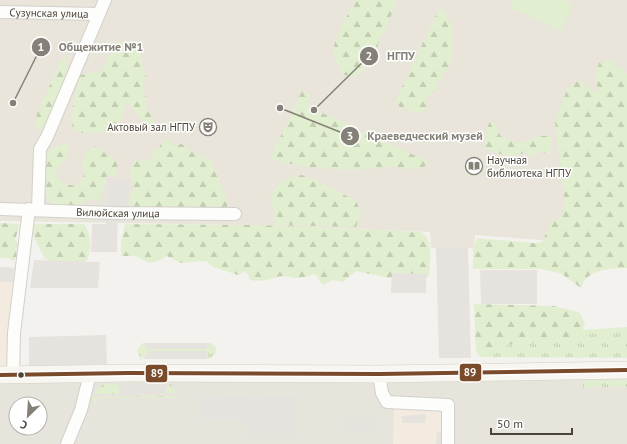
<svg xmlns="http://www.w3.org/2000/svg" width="627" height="444" viewBox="0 0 627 444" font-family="'PT Sans',sans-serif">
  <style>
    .residential { fill: #e7e4dc; fill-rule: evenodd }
    .commercial { fill: #f3ebdf }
    .education { fill: #eae5da }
    .grass { fill: url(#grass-tufts) }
    .forest { fill: url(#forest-firs) }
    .garden { fill: #e1eecf }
    .parking { fill: #e6e3df }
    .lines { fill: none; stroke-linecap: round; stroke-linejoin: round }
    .street-casing { stroke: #d2d0cb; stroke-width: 14 }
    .secondary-casing { stroke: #d3cfc5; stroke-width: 18 }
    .street { stroke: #fdfdfc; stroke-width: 12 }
    .secondary { stroke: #f7f6f1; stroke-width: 17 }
    .bus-1-casing { stroke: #fff; stroke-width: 7 }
    .bus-1 { stroke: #7a4b2a; stroke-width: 4 }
    .bus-dot { fill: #4b4439; stroke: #fff; stroke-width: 1.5 }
    .labels { text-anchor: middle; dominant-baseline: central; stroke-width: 3; stroke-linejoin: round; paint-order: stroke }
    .street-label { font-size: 11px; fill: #4b4439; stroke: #fff }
    .poi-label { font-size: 11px; fill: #4b4439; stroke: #fff; text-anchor: end }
    .leader { fill: none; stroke: #868178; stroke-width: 1.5 }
    .callout-dot { fill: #868178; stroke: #fff; stroke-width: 1.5 }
    .mark-label { font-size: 12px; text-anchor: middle; font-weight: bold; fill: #fff }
    .callout-label { font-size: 12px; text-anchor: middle; font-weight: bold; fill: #868178; stroke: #fff; stroke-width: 3; stroke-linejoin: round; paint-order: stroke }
    .line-badge { stroke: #fff; stroke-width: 1.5 }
    .badge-label { font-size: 11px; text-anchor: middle; font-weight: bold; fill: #fff }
  </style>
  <defs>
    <pattern id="grass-tufts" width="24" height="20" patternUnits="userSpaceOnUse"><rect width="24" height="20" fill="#e1eecf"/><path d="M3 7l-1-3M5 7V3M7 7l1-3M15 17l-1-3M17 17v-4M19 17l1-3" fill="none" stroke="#c3cdb2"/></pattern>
    <pattern id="forest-firs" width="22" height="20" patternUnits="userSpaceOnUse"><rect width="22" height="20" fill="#e1eecf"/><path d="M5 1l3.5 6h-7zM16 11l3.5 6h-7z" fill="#c3cdb2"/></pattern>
  </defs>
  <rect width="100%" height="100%" fill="#f4f2ee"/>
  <path class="residential" d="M627 378V444H0V383ZM16 404H40V428H16Z"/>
  <path class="commercial" d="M0 267 23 269 13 376H0Z
    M394 403 448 405 447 444H393Z"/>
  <path class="education" d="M0 0H627V247L475 235 474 248H431L430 232 242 225 0 221Z"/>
  <path class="grass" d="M627 327V358L480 357 476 352 512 344 580 339 582 330Z
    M143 343 147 349H206L210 343 215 346C218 352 214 357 208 359L206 351H148L141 360 137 350Z
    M627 380V387H582V383L585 381Z
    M170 383 177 393H165Z
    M118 384 121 394H93L102 385Z
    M177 396V398H99L96 404 90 397Z"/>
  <path class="forest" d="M357 0H397C394 11 388 20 386 32L380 37 376 53C368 57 366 60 366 69L356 76 344 75C339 67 333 58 334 48 334 40 351 6 357 0Z
    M439 9 444 12 452 24V60L439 81 434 92 425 99 428 108 419 113 405 109 394 104Z
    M118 41 138 47 142 56V67L146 76 143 89 146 96 145 105 155 123 149 127 126 101 121 118 110 132 80 133 73 128 71 117 79 76 87 73H98C107 64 110 51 118 41Z
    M66 56 67 71 64 87 56 107 50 113 46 127 40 130 35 127 37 114 61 60Z
    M611 60 627 74V268C609 269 588 268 581 288L562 274 541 269H473V248L477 238 534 243 542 242 550 225 564 212 565 203 555 121 567 90 576 82 584 83 593 93 598 89 595 76 599 63Z
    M302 91 311 96 307 106 431 163C411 174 416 168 396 167 386 166 375 169 365 169 333 171 302 167 270 159Z
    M490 121 497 124 500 136C513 141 524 147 536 136H551L552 149 548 154 538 151 531 158 526 152C511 159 499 154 484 148L485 134Z
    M163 140H170L173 146 182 144 193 153H197L203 158 211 160 227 200V212L121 211 129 207V197L135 188 129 173 134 161 151 160 153 151 159 148Z
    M67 143 70 151C66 160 59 165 55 174L62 183 74 186 81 181 84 176 81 163 87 153 95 146C105 157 124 155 115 175L107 176 102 195 98 201 88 199 81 206 75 204 68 209C36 202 44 184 44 157L51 149Z
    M302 175 321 183 356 201 361 212 356 227 275 225 274 209 270 195C280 182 286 177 302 175Z
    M0 223 20 224 15 240 19 245 16 250 17 257 13 261 9 258H0Z
    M33 224H84C92 235 92 251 86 263L60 264 45 259 32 233Z
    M125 224 256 225 422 232C434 243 430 260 429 276L424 279 399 280 356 271 343 282 333 280 323 285 315 274C309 276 302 278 296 278 290 278 284 275 277 277 266 280 262 282 250 280L246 271 238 275 213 267 206 261 180 263 167 256 158 261 150 263 135 256H121V242Z
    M474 304 553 306 579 312 585 323 580 339 512 344 476 352Z"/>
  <path class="garden" d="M514 0H563L573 4 561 31 511 8Z"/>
  <path class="parking" d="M108 178 129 179 128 210 118 209 117 252H91L92 224H106Z
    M436 248H468L471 358H439Z
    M34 260 100 262 98 288H30Z
    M0 267 14 268 13 282H0Z
    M480 270H537V304H481Z
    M392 273 426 274V293H391Z
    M106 335 107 364 29 366V337Z
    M143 343H210L206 349H147Z
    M148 351H206L208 359H143Z
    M118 384H168L165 393 121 394Z
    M297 396V438H246L245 421H198L197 404 200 397Z
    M426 414 425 423H403L401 416Z
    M338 418H380L375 430 339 431Z
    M449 430 448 444H436L437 432Z"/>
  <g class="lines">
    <g class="street-casing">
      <g id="street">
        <path id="s1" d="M0 12 99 14"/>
        <path id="s2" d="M0 209 113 213 235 214"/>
        <path d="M38 209 40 149 47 137 105 0"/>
        <path d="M379 374 382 393 387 402 448 405V444"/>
        <path d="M13 376 14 333 29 209"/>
        <path d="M67 444 81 410 90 374"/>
      </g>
    </g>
    <g class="secondary-casing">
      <path id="secondary" d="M0 375 128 373 379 374 627 370"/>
    </g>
    <use href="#street" class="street"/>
    <use href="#secondary" class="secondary"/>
    <g class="bus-1-casing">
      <path id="bus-1" d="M0 375 128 373 379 374 627 370"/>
    </g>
    <use href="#bus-1" class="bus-1"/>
  </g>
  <defs>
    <g id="theatre-ring" transform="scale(0.9)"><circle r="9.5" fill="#fff" stroke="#868178" stroke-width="1.5"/><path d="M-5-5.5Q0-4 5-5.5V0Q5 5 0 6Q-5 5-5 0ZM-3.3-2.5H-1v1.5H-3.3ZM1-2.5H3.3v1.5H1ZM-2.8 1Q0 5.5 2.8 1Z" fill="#868178"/></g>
    <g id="library-ring" transform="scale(0.9)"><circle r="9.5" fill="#fff" stroke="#868178" stroke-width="1.5"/><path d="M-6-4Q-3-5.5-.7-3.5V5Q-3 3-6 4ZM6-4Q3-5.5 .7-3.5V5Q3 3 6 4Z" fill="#868178"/></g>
  </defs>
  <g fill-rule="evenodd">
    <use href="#theatre-ring" x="208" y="127"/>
    <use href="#library-ring" x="474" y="166"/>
  </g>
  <circle class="bus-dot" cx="21" cy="375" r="3.5"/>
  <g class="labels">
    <g class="street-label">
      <text stroke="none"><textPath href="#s1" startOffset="49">Сузунская улица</textPath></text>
      <text stroke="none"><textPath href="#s2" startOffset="118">Вилюйская улица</textPath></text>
    </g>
    <g class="poi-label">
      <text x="195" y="127">Актовый зал НГПУ</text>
      <text x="487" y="160" text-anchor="start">Научная<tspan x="487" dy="13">библиотека НГПУ</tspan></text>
    </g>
  </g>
  <path class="leader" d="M13 103L41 47M314 110L369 56M280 108L350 136"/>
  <g class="callout-dot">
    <circle cx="13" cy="103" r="4"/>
    <circle cx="314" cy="110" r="4"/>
    <circle cx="280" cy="108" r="4"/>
    <circle cx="41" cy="47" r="10"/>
    <circle cx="369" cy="56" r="10"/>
    <circle cx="350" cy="136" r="10"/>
  </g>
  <g class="mark-label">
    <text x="41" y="51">1</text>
    <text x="369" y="60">2</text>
    <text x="350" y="140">3</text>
  </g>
  <g class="callout-label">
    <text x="101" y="51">Общежитие №1</text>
    <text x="401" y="60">НГПУ</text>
    <text x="425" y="140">Краеведческий музей</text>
  </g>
  <g class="line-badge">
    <rect x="459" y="363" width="23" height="19" rx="4" fill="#7a4b2a"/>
    <rect x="145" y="364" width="23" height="19" rx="4" fill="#7a4b2a"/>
  </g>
  <g class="badge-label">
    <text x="470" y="376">89</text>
    <text x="157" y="377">89</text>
  </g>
  <g transform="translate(28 416) rotate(205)"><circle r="19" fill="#ffffff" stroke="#b7b4b0"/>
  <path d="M0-3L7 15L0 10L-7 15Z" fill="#868178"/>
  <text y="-6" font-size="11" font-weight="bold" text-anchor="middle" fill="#4b4439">С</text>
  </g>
  <path d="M491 428v6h81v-6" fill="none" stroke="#4b4439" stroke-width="2"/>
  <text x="497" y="428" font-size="12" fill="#4b4439" stroke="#ffffff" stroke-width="3" paint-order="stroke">50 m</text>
</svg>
